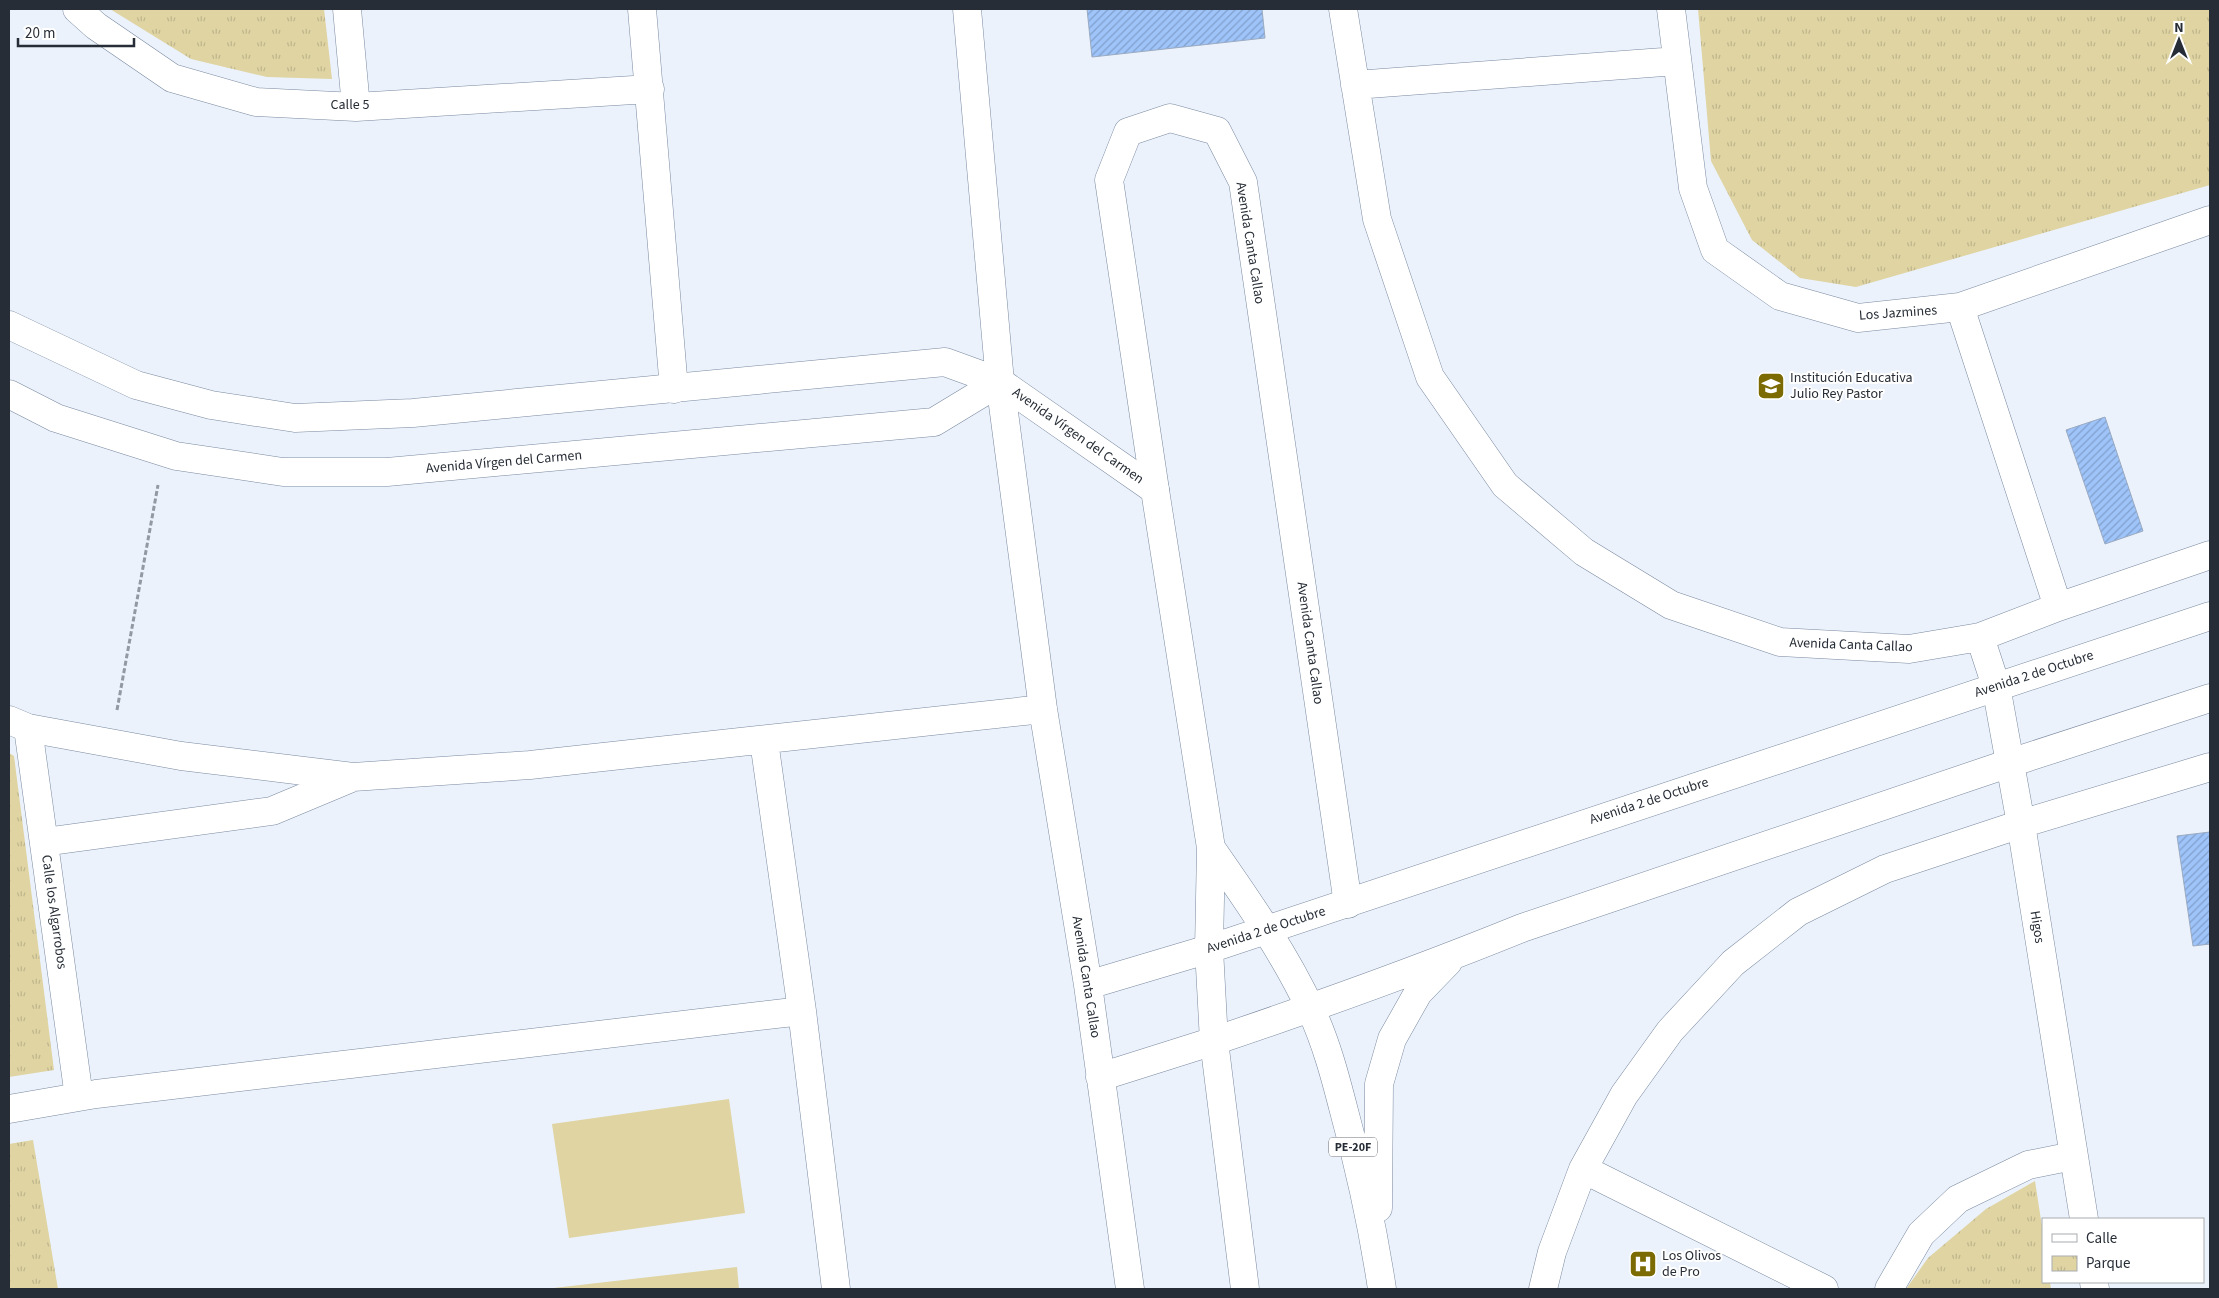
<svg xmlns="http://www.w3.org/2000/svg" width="2219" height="1298" viewBox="0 0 2219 1298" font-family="'Source Sans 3',sans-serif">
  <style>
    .grass { fill: #dfd4a2 }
    .park { fill: url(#park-tufts) }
    .building { fill: url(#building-hatch); stroke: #9aaac1 }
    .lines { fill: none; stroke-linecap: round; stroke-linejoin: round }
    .minor-casing { stroke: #7a899f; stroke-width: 29 }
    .major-casing { stroke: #7a899f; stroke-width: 29 }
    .path { stroke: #9399a3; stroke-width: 3; stroke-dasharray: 5 2.5; stroke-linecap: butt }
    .minor { stroke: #fff; stroke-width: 28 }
    .major { stroke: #fff; stroke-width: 28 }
    .labels { text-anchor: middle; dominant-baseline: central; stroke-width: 4; stroke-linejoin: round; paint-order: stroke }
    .shield { fill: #fff; stroke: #686c72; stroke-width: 1 }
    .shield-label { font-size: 12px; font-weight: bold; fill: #272d36 }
    .street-label { font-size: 14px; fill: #272d36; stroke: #fff }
    .poi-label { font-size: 14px; fill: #272d36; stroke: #fff; text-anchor: start }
  </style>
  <defs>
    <pattern id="park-tufts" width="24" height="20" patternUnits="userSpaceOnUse" patternTransform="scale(1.25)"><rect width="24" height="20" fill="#dfd4a2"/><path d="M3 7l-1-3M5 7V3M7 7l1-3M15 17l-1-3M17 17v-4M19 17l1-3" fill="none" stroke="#bfb68c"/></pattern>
    <pattern id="building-hatch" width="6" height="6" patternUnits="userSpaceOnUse" patternTransform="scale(1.25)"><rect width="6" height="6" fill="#9ec4fa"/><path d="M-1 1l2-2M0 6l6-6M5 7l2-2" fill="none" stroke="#81a0cb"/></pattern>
  </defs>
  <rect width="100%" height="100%" fill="#ebf2fc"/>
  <path class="grass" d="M729 1099 745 1213 569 1238 552 1124Z
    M737 1267 739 1289H545Z"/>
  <path class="park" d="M110 9H324L332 79 267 77 191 59Z
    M1698 9H2210V185L1856 287 1800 278 1752 240 1711 161Z
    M9 753 14 756 54 1070 9 1077Z
    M33 1140 58 1289H9V1144Z
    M2035 1181 2043 1233V1282H2050L2051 1289H1906L1928 1258 1986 1209Z"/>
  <path class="building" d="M1087 9H1262L1265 38 1092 57Z
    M2105 417 2143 531 2105 544 2066 430Z
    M2210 832V944L2193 946 2177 836Z"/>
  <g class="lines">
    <g class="minor-casing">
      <path id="minor" d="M77 9 96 26 172 78 256 102 356 107 650 89
        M347 9 356 107
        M642 9 674 389
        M967 9 1000 382 1043 709 1088 985 1130 1289
        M1343 9 1377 219 1430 377 1505 485 1584 552 1671 605 1780 642 1909 649 1980 637 2058 607 2210 555
        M1671 9 1693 188 1715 250 1780 296 1858 318 1960 307 2210 220
        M1355 85 1677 61
        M1960 307 2058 607
        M1155 490 1109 180 1128 132 1170 118 1217 131 1243 182 1348 904
        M1980 637 1996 686 2021 824 2084 1219
        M9 720 28 728 181 756 353 777 530 765 1043 709
        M28 728 79 1097
        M764 741 802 1011 836 1289
        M44 842 272 811 351 778
        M1088 985 1209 949
        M1100 1077 1214 1041
        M9 1109 96 1094 802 1011
        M1583 1169 1824 1289
        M2094 1282 2095 1289
        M1543 1289 1552 1252 1583 1169 1624 1095 1670 1031 1733 963 1798 912 1885 869 2021 824 2210 767
        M1889 1289 1921 1234 1958 1199 2028 1165 2073 1156"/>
    </g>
    <g class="major-casing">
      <path id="major" d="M9 325 136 385 211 405 295 418 413 413 945 362 1000 382 1155 490 1211 848 1209 949 1214 1041 1245 1289
        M9 394 56 418 176 456 283 472H387L934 422 1000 382
        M1211 848C1247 900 1284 952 1311 1010 1326 1042 1335 1076 1344 1111 1360 1169 1373 1229 1382 1289
        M1209 949 2210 616
        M1214 1041C1318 1006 1421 969 1522 928L2010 763 2210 698
        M1378 1208 1379 1084 1392 1039 1418 993 1448 962"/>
    </g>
    <path class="path" d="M117 710 158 485"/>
    <use href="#minor" class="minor"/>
    <use href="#major" class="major"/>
  </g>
  <defs>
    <g id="school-square" transform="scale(1.4375)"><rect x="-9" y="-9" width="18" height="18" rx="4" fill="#7c6a03" stroke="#fff"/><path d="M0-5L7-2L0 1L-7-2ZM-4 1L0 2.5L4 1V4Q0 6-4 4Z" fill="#fff"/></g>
    <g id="hospital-square" transform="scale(1.4375)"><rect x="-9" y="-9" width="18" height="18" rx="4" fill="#7c6a03" stroke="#fff"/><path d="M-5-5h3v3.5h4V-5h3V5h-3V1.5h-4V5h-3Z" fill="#fff"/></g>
  </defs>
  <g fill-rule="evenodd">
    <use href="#school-square" x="1771" y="386"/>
    <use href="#hospital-square" x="1643" y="1264"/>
  </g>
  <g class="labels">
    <rect class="shield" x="1329" y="1137.5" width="48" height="19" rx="4"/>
    <g class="shield-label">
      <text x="1353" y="1147">PE-20F</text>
    </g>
    <g class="street-label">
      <text x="350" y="105">Calle 5</text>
      <text transform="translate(1250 243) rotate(81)">Avenida Canta Callao</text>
      <text transform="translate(1898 313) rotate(-4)">Los Jazmines</text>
      <text transform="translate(1078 436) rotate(35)">Avenida Vírgen del Carmen</text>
      <text transform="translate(504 462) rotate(-5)">Avenida Vírgen del Carmen</text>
      <text transform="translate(1310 643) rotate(82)">Avenida Canta Callao</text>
      <text transform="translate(1851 645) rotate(2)">Avenida Canta Callao</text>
      <text transform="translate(2034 674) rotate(-18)">Avenida 2 de Octubre</text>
      <text transform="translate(1649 801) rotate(-18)">Avenida 2 de Octubre</text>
      <text transform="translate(54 912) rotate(82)">Calle los Algarrobos</text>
      <text transform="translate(2037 927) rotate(81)">Higos</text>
      <text transform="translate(1266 930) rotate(-18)">Avenida 2 de Octubre</text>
      <text transform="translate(1086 977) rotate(81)">Avenida Canta Callao</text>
    </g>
    <g class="poi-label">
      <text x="1790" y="378">Institución Educativa<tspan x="1790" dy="16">Julio Rey Pastor</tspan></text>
      <text x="1662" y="1256">Los Olivos<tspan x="1662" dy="16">de Pro</tspan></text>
    </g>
  </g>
  <rect width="2219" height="1298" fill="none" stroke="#272d36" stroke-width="20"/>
  <rect x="2042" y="1218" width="162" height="65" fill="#ffffff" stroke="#a9abaf"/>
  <rect x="2052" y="1234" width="25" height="8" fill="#ffffff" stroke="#a9abaf"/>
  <text x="2086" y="1243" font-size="15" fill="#272d36">Calle</text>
  <rect x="2052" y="1256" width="25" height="15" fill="url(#park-tufts)" stroke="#a9abaf"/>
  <text x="2086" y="1268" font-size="15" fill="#272d36">Parque</text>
  <g transform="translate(2179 40)" stroke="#ffffff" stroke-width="4" paint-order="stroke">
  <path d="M0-4L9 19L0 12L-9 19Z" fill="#272d36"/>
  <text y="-8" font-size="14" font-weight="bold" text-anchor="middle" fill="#272d36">N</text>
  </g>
  <path d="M18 38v8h116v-8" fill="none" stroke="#272d36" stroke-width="2.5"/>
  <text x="25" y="38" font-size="15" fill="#272d36" stroke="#ffffff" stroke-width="4" paint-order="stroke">20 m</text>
</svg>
